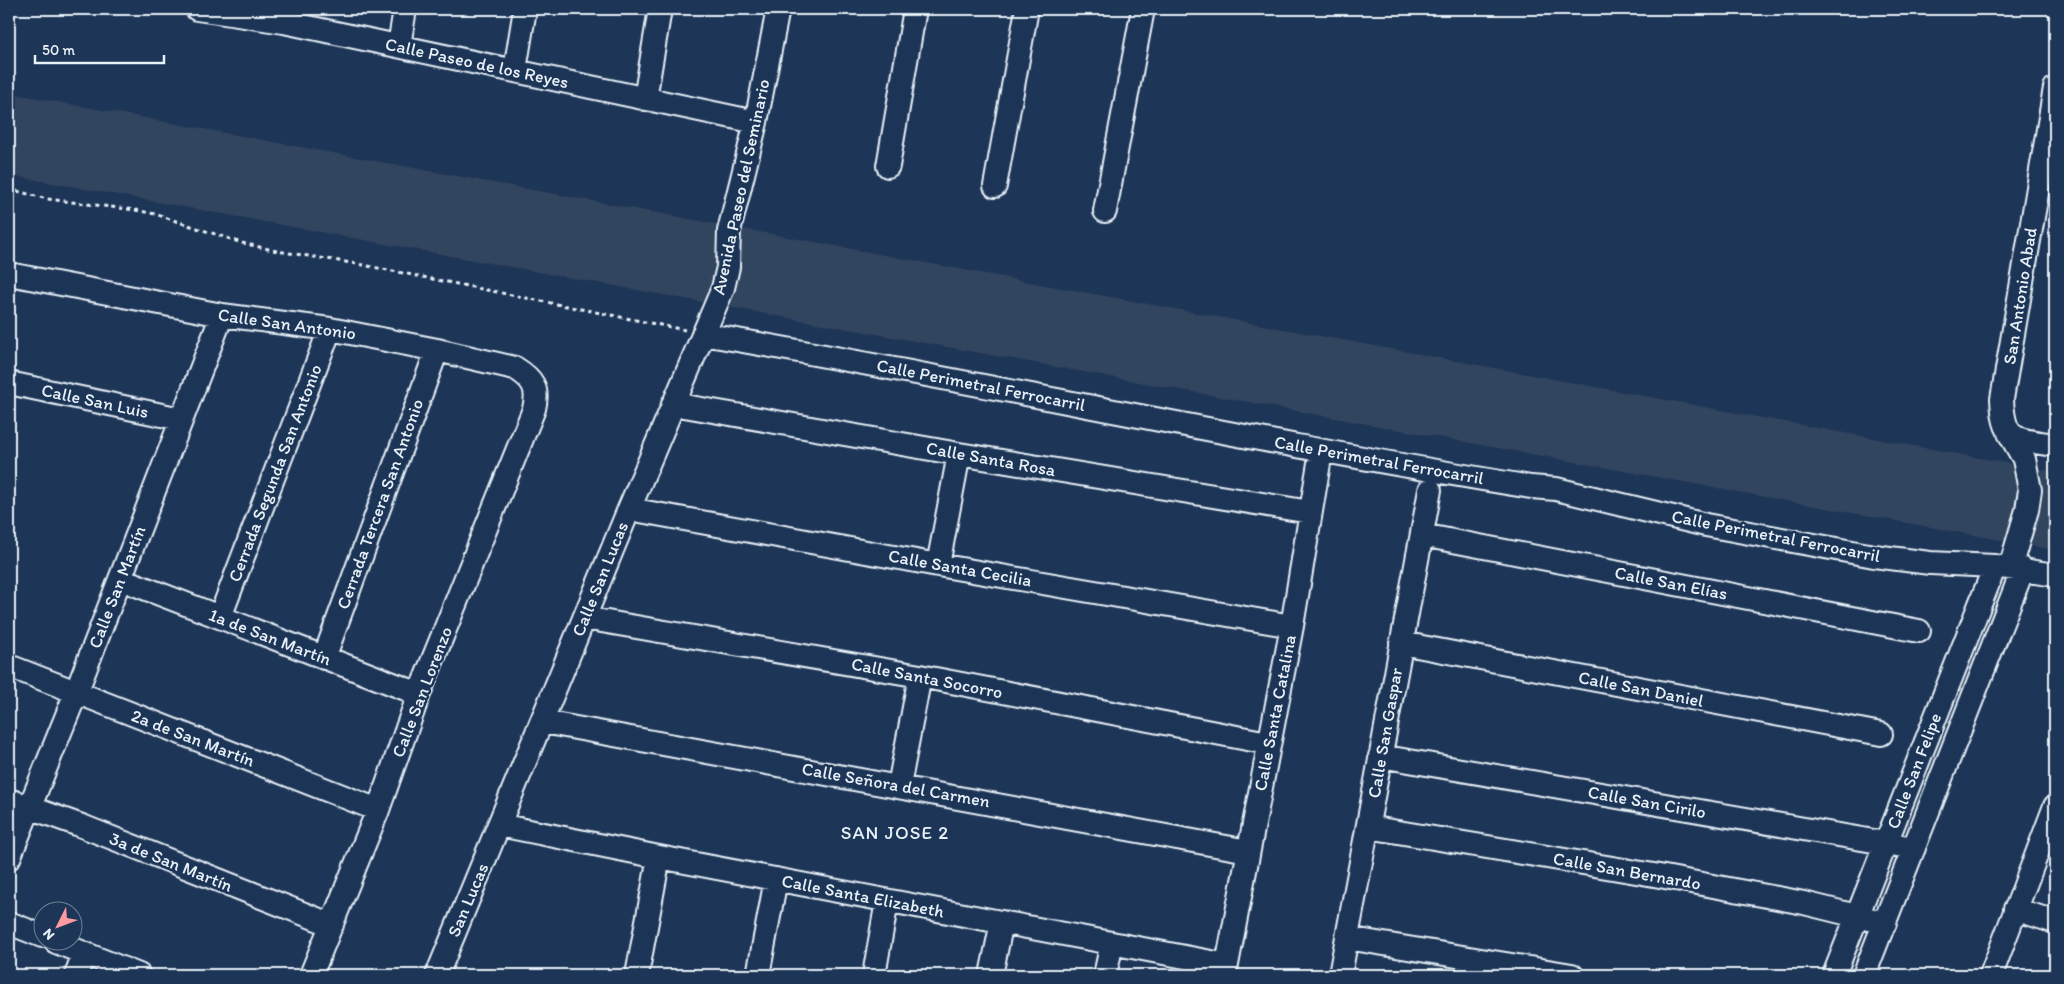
<svg xmlns="http://www.w3.org/2000/svg" width="2064" height="984" viewBox="0 0 2064 984" font-family="Itim,sans-serif">
  <style>
    .built { fill: #33455f }
    .lines { fill: none; stroke-linecap: round; stroke-linejoin: round }
    .minor-casing { stroke: #e8f1f8; stroke-width: 26 }
    .path { stroke: #e8f1f8; stroke-width: 3; stroke-dasharray: 4 4; stroke-linecap: butt }
    .minor { stroke: #1d3557; stroke-width: 22 }
    .labels { text-anchor: middle; dominant-baseline: central; stroke-width: 5; stroke-linejoin: round; paint-order: stroke }
    .street-label { font-size: 18px; fill: #e8f1f8; stroke: #1d3557 }
    .neighbourhood-label { font-size: 19px; letter-spacing: 1px; fill: #e8f1f8; stroke: #1d3557 }
  </style>
  <rect width="100%" height="100%" fill="#1d3557"/>
  <filter id="ink" filterUnits="userSpaceOnUse"><feTurbulence type="fractalNoise" baseFrequency=".02" numOctaves="2"/><feDisplacementMap in="SourceGraphic" scale="10" xChannelSelector="R" yChannelSelector="G"/><feConvolveMatrix kernelMatrix="1 2 1 2 8 2 1 2 1" color-interpolation-filters="sRGB"/></filter>
  <g filter="url(#ink)">
    <path class="built" d="M9 93 2055 472V550L9 175Z"/>
    <g class="lines">
      <g class="minor-casing">
        <path id="minor" d="M197 9 284 22 756 122
          M399 46 405 9
          M515 70 525 9
          M2055 88 2002 399C2004 444 2017 439 2055 445
          M645 99 660 9
          M888 166 915 9
          M995 186 1027 9
          M1105 211 1143 9
          M9 274 222 315 330 329 437 350 515 368C533 379 539 388 534 409L419 694 378 810 311 975
          M703 334C979 382 1254 442 1531 487L1556 489 1706 525 1874 556 1930 563 1995 566 2055 575
          M9 383 181 419
          M673 404 959 454 1310 512
          M2009 433 2024 459 2030 490 2027 510 2010 568
          M629 509 938 565 1292 626
          M1422 535 1919 631
          M938 565 959 454
          M121 579 419 694
          M220 617 330 329
          M584 618 920 676 1268 743
          M1401 643 1881 734
          M324 658 437 350
          M9 666 378 810
          M543 722 1248 851
          M1380 756 1914 848
          M899 786 920 676
          M9 800 82 826 332 925
          M499 825 659 857 1227 965
          M1368 827 1654 875 1804 903 1885 923
          M9 858 76 693 222 315
          M2015 909 2055 922
          M9 923 42 936
          M1347 938 1572 975
          M56 942 139 975
          M76 975 84 953
          M437 975 629 509 723 288 728 267 729 231 756 122 778 9
          M637 975 659 857
          M758 975 776 879
          M874 975 887 901
          M991 975 1002 922
          M1105 975 1112 943
          M1225 975 1292 626 1321 451
          M1340 975 1430 490
          M1834 975 1995 566
          M1864 975 2023 569
          M1991 975 2055 806"/>
      </g>
      <path class="path" d="M9 189 47 199 135 210 155 214 242 243 277 251 358 264 685 330"/>
      <use href="#minor" class="minor"/>
    </g>
  </g>
  <g class="labels">
    <g class="street-label">
      <text transform="translate(477 63) rotate(12)">Calle Paseo de los Reyes</text>
      <text transform="translate(741 187) rotate(-78)">Avenida Paseo del Seminario</text>
      <text transform="translate(2020 296) rotate(-81)">San Antonio Abad</text>
      <text transform="translate(287 324) rotate(8)">Calle San Antonio</text>
      <text transform="translate(981 385) rotate(11)">Calle Perimetral Ferrocarril</text>
      <text transform="translate(95 401) rotate(12)">Calle San Luis</text>
      <text transform="translate(991 459) rotate(10)">Calle Santa Rosa</text>
      <text transform="translate(1379 460) rotate(10)">Calle Perimetral Ferrocarril</text>
      <text transform="translate(275 473) rotate(-69)">Cerrada Segunda San Antonio</text>
      <text transform="translate(380 504) rotate(-70)">Cerrada Tercera San Antonio</text>
      <text transform="translate(1776 536) rotate(11)">Calle Perimetral Ferrocarril</text>
      <text transform="translate(960 568) rotate(10)">Calle Santa Cecilia</text>
      <text transform="translate(600 579) rotate(-68)">Calle San Lucas</text>
      <text transform="translate(1671 583) rotate(11)">Calle San Elías</text>
      <text transform="translate(117 587) rotate(-69)">Calle San Martín</text>
      <text transform="translate(270 637) rotate(21)">1a de San Martín</text>
      <text transform="translate(927 678) rotate(11)">Calle Santa Socorro</text>
      <text transform="translate(1641 689) rotate(11)">Calle San Daniel</text>
      <text transform="translate(422 692) rotate(-69)">Calle San Lorenzo</text>
      <text transform="translate(1275 713) rotate(-79)">Calle Santa Catalina</text>
      <text transform="translate(1385 733) rotate(-80)">Calle San Gaspar</text>
      <text transform="translate(193 738) rotate(21)">2a de San Martín</text>
      <text transform="translate(1914 771) rotate(-69)">Calle San Felipe</text>
      <text transform="translate(896 785) rotate(10)">Calle Señora del Carmen</text>
      <text transform="translate(1647 802) rotate(10)">Calle San Cirilo</text>
      <text transform="translate(171 862) rotate(22)">3a de San Martín</text>
      <text transform="translate(1627 871) rotate(10)">Calle San Bernardo</text>
      <text transform="translate(863 896) rotate(11)">Calle Santa Elizabeth</text>
      <text transform="translate(468 900) rotate(-67)">San Lucas</text>
    </g>
    <g class="neighbourhood-label">
      <text x="895" y="832">SAN JOSE 2</text>
    </g>
  </g>
  <rect width="2064" height="984" fill="none" stroke="#1d3557" stroke-width="30"/>
  <rect x="15" y="15" width="2034" height="954" fill="none" stroke="#e8f1f8" stroke-width="2" filter="url(#ink)"/>
  <g transform="translate(58 926) rotate(228)"><circle r="24" fill="#1d3557" stroke="#6e8097"/>
  <path d="M0-4L9 19L0 12L-9 19Z" fill="#ff9aa2"/>
  <text y="-8" font-size="14" font-weight="bold" text-anchor="middle" fill="#e8f1f8">N</text>
  </g>
  <path d="M35 55v8h129v-8" fill="none" stroke="#e8f1f8" stroke-width="2.5"/>
  <text x="42" y="55" font-size="15" fill="#e8f1f8" stroke="#1d3557" stroke-width="4" paint-order="stroke">50 m</text>
</svg>
